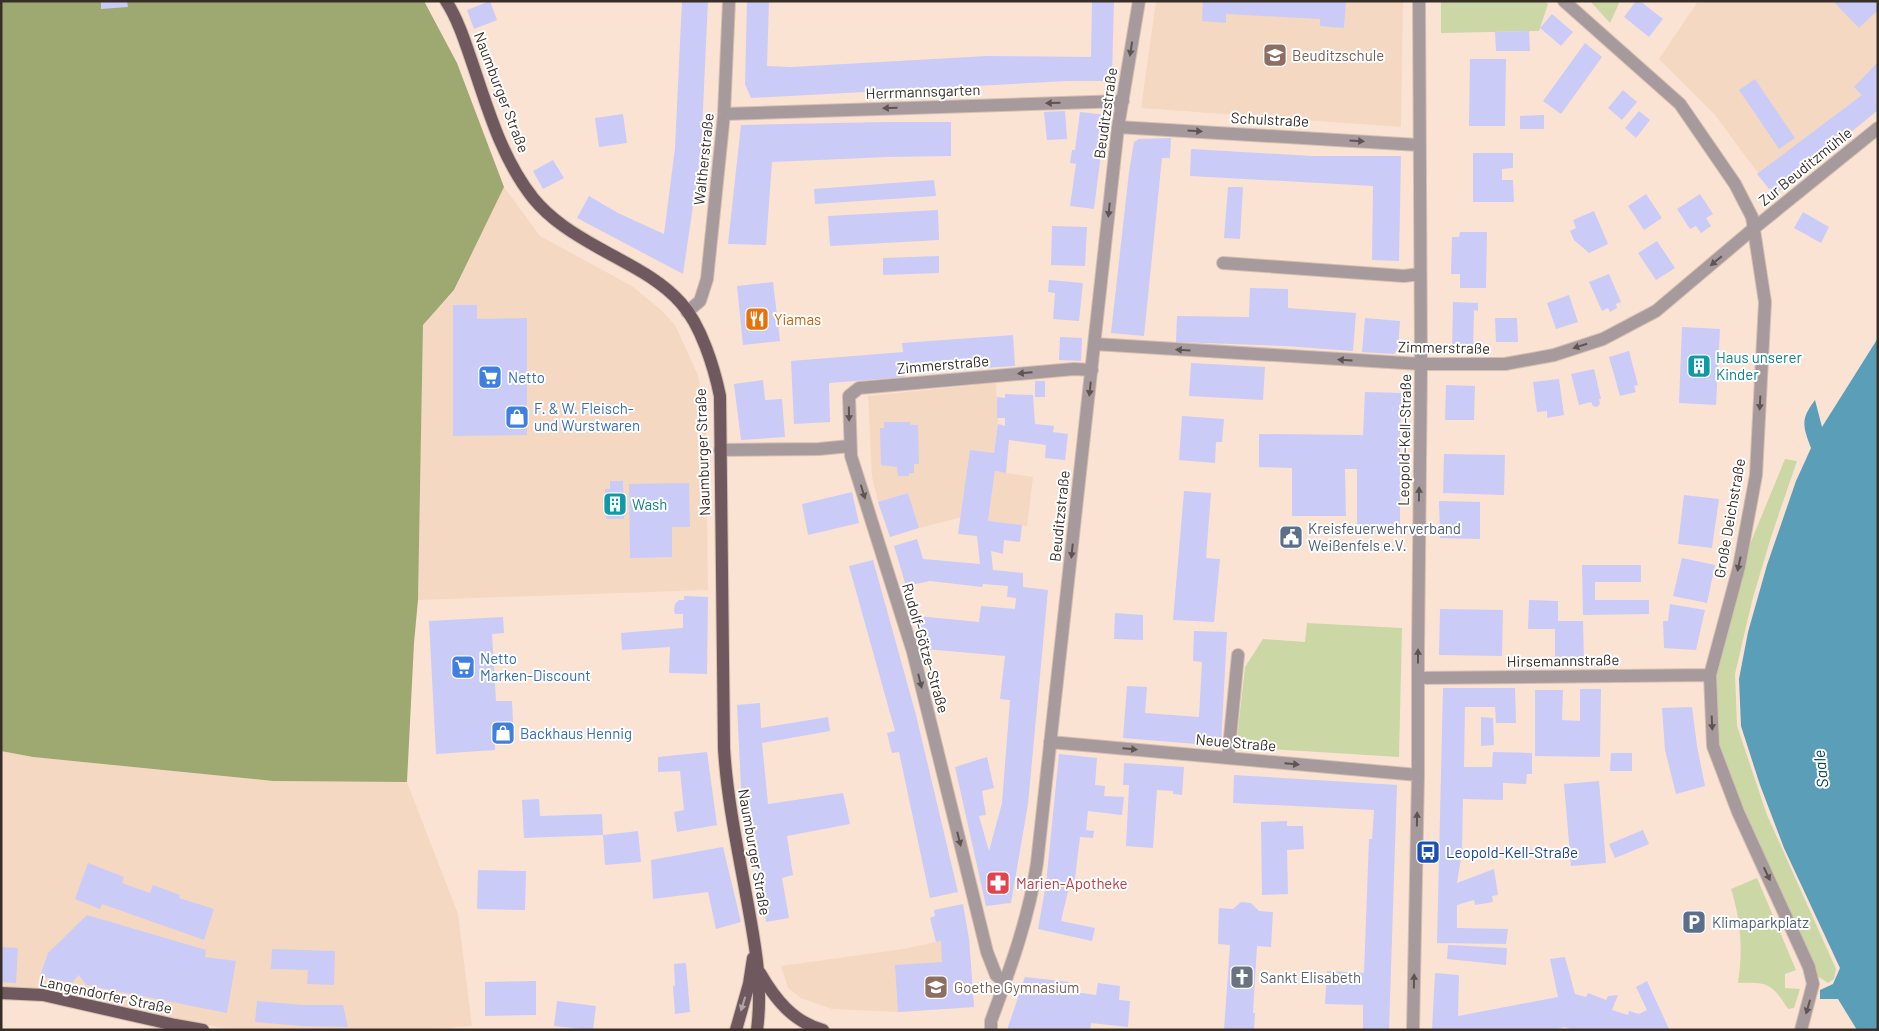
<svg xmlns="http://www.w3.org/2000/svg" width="1879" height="1031" viewBox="0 0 1879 1031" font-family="Barlow,sans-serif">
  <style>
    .built { fill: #f5d8c2 }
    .green { fill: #cbd7a5 }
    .forest { fill: #9da971 }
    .water { fill: #5a9eb7 }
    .building { fill: #cbcbf8 }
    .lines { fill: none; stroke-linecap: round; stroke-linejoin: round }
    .minor-casing { stroke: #d4bfb1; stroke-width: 14 }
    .major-casing { stroke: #d4bfb1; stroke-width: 14 }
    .minor { stroke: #a69a9d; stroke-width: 12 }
    .major { stroke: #6f595f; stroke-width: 12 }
    .oneway { fill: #5e5451 }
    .oneway2 { fill: #b0a4a7 }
    .labels { text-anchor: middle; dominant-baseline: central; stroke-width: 4; stroke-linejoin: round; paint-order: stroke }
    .education-label { font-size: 15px; fill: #785e54; stroke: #fff; text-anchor: start }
    .street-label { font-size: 15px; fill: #372e28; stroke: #fff }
    .food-label { font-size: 15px; fill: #c56008; stroke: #fff; text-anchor: start }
    .culture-label { font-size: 15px; fill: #0d838f; stroke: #fff; text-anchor: start }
    .shop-label { font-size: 15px; fill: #366cbe; stroke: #fff; text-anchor: start }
    .service-label { font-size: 15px; fill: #4e5e75; stroke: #fff; text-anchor: start }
    .transit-label { font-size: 15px; fill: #164399; stroke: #fff; text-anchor: start }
    .health-label { font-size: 15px; fill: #be3a42; stroke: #fff; text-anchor: start }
    .worship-label { font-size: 15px; fill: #5b616d; stroke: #fff; text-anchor: start }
    .water-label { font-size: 16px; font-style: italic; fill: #014153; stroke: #fff }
  </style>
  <rect width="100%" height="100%" fill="#fbe3d3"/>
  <path class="built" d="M1156 1H1403L1401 127 1141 108Z
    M1698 1H1878V110L1774 195 1715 115 1659 59Z
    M504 187 540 236 632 286 660 309 675 325 698 375 706 421 708 590 418 600 423 325 455 290 484 219Z
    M996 383 998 424 994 453 962 517 919 528 908 493 878 502 872 477 868 396Z
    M995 471 1033 477 1027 526 988 521Z
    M1 751 33 757 273 781 407 782 458 914 472 1026 420 1030H233L135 1011 1 988Z
    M969 939 974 1007 898 1012 832 1009 801 998 788 988 781 966 903 949 941 941Z"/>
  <path class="green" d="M1441 1H1545L1548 4 1539 31 1441 33Z
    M1590 1H1620L1610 23Z
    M1785 459 1797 461 1772 534 1752 601 1735 674 1737 726 1767 815 1836 969 1834 979 1828 983 1814 974 1729 780 1718 739 1713 671 1748 549Z
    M1307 623 1402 628 1399 757 1236 747 1245 667 1263 639 1305 642Z
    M1757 878 1796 970 1785 974V988L1800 989 1794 1008 1788 1009C1772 983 1767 982 1738 983 1743 950 1741 921 1731 889Z"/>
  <path class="forest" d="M1 1H424L457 63 504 187 454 290 423 325 418 600 414 643 407 782 273 781 33 757 1 751Z"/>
  <path class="water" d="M1878 338V1030H1857L1838 999H1820V990L1833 984 1840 968 1784 848 1760 785 1741 726 1739 679 1748 632 1767 565 1796 481 1811 448C1803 426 1800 420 1815 400L1822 427Z"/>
  <path class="building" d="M101 1H127L128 7 101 9Z
    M490 1 497 20 474 29 467 10Z
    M682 1H708L701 152 683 274 577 218 589 196 618 213 664 234 675 148Z
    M747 1H769L767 66 791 67 987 56 1091 57 1092 1H1114L1112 76 1106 81H1067L751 98 745 84Z
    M1203 1H1346L1344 28 1320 26V19L1226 14V23L1202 21Z
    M1636 1H1640L1663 19 1649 37 1624 17Z
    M1833 1H1878V10L1859 28Z
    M1552 14 1573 32 1561 46 1540 28Z
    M1529 31 1530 51H1496L1495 32Z
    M1585 43 1602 57 1561 114 1543 101Z
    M1470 59H1506L1505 126H1469Z
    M1878 62V110L1774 195 1757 174 1862 95 1854 87Z
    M1755 79 1795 138 1779 149 1739 90Z
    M1623 90 1637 102 1622 120 1608 108Z
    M1065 111 1067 139 1047 140 1044 112Z
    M1639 111 1650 120 1636 138 1625 128Z
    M1080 112 1106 115 1094 209 1070 206 1076 164 1070 163 1072 150H1075Z
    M623 114 627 143 599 147 595 118Z
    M1544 115V129H1520V116Z
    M886 122H951V156L888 157 772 162 766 245 728 244 741 125Z
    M1171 138 1170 158H1162L1144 336 1111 333 1129 172 1134 142 1139 139Z
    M1191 149 1313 156H1401L1399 261 1372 260 1373 186 1190 176Z
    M1473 153H1513V168L1502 169V180H1513L1514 202H1473Z
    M553 160 564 178 543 189 533 171Z
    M934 180 936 196 815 204 814 189Z
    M1228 187H1243L1240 239 1224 238Z
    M1646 194 1662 218 1644 230 1628 206Z
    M1700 194 1713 214 1706 218 1711 226 1701 233 1696 226 1690 229 1677 209Z
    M938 210 939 240 830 246 828 216Z
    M1594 211 1608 244 1589 253 1574 240 1570 231 1576 228 1573 220Z
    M1803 212 1829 227 1821 243 1794 228Z
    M1052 226 1087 227 1085 266 1051 265Z
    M1460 232H1487L1486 288H1460V274H1451L1452 237H1459Z
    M1657 241 1675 268 1656 280 1638 253Z
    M939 256V273L883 275V258Z
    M1609 274 1621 302 1616 304 1617 308 1610 312 1608 308 1602 311 1589 282Z
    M1049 280 1083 283 1079 321 1053 319 1055 293 1048 292Z
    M773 282 780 341 743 345 737 286Z
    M1250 288 1288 289V308L1356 313 1353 351 1286 346 1176 342 1177 316 1249 317Z
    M1569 295 1578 322 1556 329 1547 303Z
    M1453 302 1478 303V311L1474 310 1473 353 1452 352Z
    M453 305H477V319L527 318V435L453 436Z
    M1365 318 1400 321 1398 348 1394 354 1362 352Z
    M1495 318H1517L1518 342H1496Z
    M1682 327 1720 329 1716 405 1679 403Z
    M1013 335 1015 366 904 373 905 377 829 383 830 422 794 424 791 361 903 352 902 343Z
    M1060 337 1082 338 1081 361 1059 360Z
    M1629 351 1638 385 1634 386 1636 392 1620 396 1609 357Z
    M1191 363 1265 367 1263 400 1189 396Z
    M1594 369 1601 399H1599L1600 404 1597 407 1593 406 1591 402 1579 405 1571 374Z
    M1559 379 1564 415 1547 418V411L1537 412 1533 382Z
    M763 380 765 400 782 399 785 437 741 440 734 384Z
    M1035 381H1045V397H1035Z
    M1446 385 1475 386 1474 420H1445Z
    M1365 392 1402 393 1400 436V533L1357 532V469H1345L1346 516H1292V468L1259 467V434L1363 435Z
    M1005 394 1033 395 1035 424 1054 426 1053 432 1068 434 1065 460 1045 458 1046 445 1009 440 1006 473 995 471 988 521 1022 525 1020 542 1004 540 1003 554 991 551 993 570 1023 573V587L1048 590 1028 804 1011 903 986 906 955 767 987 757 994 788 982 791 986 815 979 816 989 851 1002 803 1008 726 1010 700 1000 699 1005 656 925 649 917 616 979 622 981 606 1015 609 1016 598 1007 597 1008 586 983 584 982 587 930 581 906 586 894 546 917 539 923 559 980 564 977 536 958 534 970 450 994 453 998 424 1005 426V418H997V397L1005 398Z
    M1182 416 1224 419 1222 442H1216L1215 463 1179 460Z
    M884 422H910L911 425H918L919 464H914V473H909V476H898L897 467 881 465 880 428H884Z
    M1444 454 1505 455 1504 495 1443 493Z
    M610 481H623L624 519H606L605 489H610Z
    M689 483 690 527H672V557L630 558 629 484Z
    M1184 491 1211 493 1206 558 1220 559 1214 622 1173 620Z
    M852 492 859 523 808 535 802 504Z
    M908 493 919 528 890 537 878 502Z
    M1684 495 1719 499 1712 548 1678 544Z
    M1439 501 1480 502V539L1440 538Z
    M1682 558 1715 565 1707 603 1673 596Z
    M873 560 916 715 958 892 930 898 899 752 892 753 887 733 895 731 849 566Z
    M1582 565H1641V582H1595V600H1649V614L1583 615Z
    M684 596 708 597 707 674 669 673 670 647 622 650 621 633 683 628V614H675L674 610 675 604 679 600H684Z
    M1529 600 1558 601V621H1583L1584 662H1555V629H1528Z
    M1670 604 1705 610 1696 650 1664 648 1663 621H1668Z
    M1440 609 1503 610 1502 656 1439 655Z
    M1115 613 1143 615V640L1114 639Z
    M503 617 504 633 492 634 496 701H512L514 742 495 743V750L436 754 429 621Z
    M1194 631 1227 632 1221 746 1123 738 1127 686 1147 687 1145 713 1199 717 1202 662 1193 661Z
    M1443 688H1515L1516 723H1496L1495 707H1465L1464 767H1492L1493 752 1532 753V774H1527L1526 784 1503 783V800L1463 799 1462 852 1457 883 1494 869 1498 895 1492 896 1493 902 1475 905 1474 900 1457 905V928L1508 929 1506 944 1437 943Z
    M1580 689H1601L1600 757 1535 756V690H1563L1562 720 1580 721Z
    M760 703 761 728 828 717 830 731 762 743 768 804 843 793 850 824 787 836 793 875 782 878 789 918 766 922 741 787 737 705Z
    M1692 707 1697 746 1705 786 1676 794 1665 750 1662 708Z
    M1481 717 1493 718 1494 745 1481 746Z
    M707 752 717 825 677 832 674 812 684 810 680 771 658 772V757Z
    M1611 753H1632V771H1610Z
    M1059 754 1097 758 1095 785 1105 786 1104 796 1124 797 1122 815 1088 811 1086 830 1094 831 1093 838 1080 837 1074 887H1069L1061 921 1095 928 1092 941 1038 929 1046 884Z
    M1124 763 1184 767 1182 795 1173 794V791L1157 790 1153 848 1126 846 1129 785H1123Z
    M1234 775 1397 785 1389 1030H1363V1005L1325 1004 1327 971 1364 973 1369 839H1372L1374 810 1233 803Z
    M1599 781 1606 863 1571 866 1564 784Z
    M539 799 540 816 602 814 603 835 638 831 641 862 605 865 603 835 524 838 522 800Z
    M1287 821V826H1303L1304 849 1287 850 1288 894 1262 895 1261 822Z
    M1643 830 1649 844 1615 858 1609 844Z
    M723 847 741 922 716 929 708 892 653 899 651 860Z
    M88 863 124 877 122 883 150 893 153 885 180 895 179 898 214 909 204 940 102 904 100 909 75 899Z
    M478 870 526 871 525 910 477 909Z
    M1241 902 1251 903 1259 911 1273 912 1271 947 1257 946 1253 1013H1255L1254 1030H1224L1230 945 1218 944 1219 908 1233 909Z
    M963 904 969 939 974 1007 898 1012 895 965 942 962 941 941 936 942 930 918 935 916 934 910Z
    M87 915 206 950 205 957 236 961 227 1013 86 985 79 975 72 983 40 976 48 953Z
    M1448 945 1507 948 1506 965 1447 959Z
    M1 947 18 948 16 983 1 982Z
    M272 949 335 951 334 985 307 984 308 970 271 969Z
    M1565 957 1575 994 1586 997 1588 993 1606 1000 1608 996 1618 995 1612 1010 1628 1015 1629 1011 1639 1014 1647 1010 1636 987 1647 981 1669 1029 1573 1030 1565 1027 1551 1030H1432L1435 973 1459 975 1458 1016 1558 997 1550 959Z
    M686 963 690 1012 675 1014 673 986H675L674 964Z
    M1025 977 1069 982 1068 991 1096 995 1098 983 1120 986 1119 1000 1130 1001 1128 1027 1091 1023 1090 1030H1008V1027Z
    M536 981V1015L485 1016V982Z
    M257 1001 303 1005H343L348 1027 301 1026 255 1022Z
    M557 1001 596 1006 593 1030 554 1026Z"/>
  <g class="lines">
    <g class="minor-casing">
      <path id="minor" d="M1564 1 1680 104 1735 184 1752 217 1765 302 1756 475 1739 567 1710 675 1713 746 1738 812 1809 967 1813 984 1801 1030
        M724 114 1123 101
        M1118 127 1419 145
        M1223 263 1404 276 1420 274
        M687 312 700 301 707 279 724 114 729 1
        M1094 344 1421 364H1505L1554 355 1603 339 1656 311 1753 229 1878 128
        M720 450 819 449 850 446
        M1418 678 1710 675
        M1050 742 1418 775
        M1228 758 1238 655
        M1005 983 996 975 987 952 913 652 851 456 849 396 859 388 1074 369 1092 370
        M991 1030V1021C1010 969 1029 918 1037 863L1118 127 1139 1
        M1413 1030 1418 775V653L1421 364 1419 1"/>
    </g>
    <g class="major-casing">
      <path id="major" d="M446 1C459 21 466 45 474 68 489 113 503 160 533 198 551 220 574 234 599 248 627 264 659 278 681 303 701 325 714 367 720 396L724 748C727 799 738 850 747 900 755 944 763 984 757 1030
        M760 973C775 999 793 1022 823 1030
        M1 993 43 995 175 1025 203 1030
        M736 1030 749 984 753 958"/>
    </g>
    <use href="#minor" class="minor"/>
    <use href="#major" class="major"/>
  </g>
  <defs><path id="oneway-solid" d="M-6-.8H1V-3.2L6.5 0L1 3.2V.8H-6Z" transform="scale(1.25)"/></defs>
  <g class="oneway">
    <use href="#oneway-solid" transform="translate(1131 49) rotate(99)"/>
    <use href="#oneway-solid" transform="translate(1053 103) rotate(178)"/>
    <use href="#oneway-solid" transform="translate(890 108) rotate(178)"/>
    <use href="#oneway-solid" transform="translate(1195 131) rotate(3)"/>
    <use href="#oneway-solid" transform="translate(1357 141) rotate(3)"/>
    <use href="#oneway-solid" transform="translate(1109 210) rotate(96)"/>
    <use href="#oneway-solid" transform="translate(1716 261) rotate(140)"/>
    <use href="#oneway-solid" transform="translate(1580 346) rotate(162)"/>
    <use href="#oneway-solid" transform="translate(1183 350) rotate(-177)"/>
    <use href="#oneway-solid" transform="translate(1345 360) rotate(-177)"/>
    <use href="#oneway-solid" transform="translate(1025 373) rotate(175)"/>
    <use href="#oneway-solid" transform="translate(1090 389) rotate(96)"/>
    <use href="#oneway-solid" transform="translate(1760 403) rotate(93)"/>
    <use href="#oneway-solid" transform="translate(849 414) rotate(89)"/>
    <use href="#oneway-solid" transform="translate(863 492) rotate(73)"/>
    <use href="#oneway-solid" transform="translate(1419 494) rotate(-89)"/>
    <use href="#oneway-solid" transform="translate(1072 551) rotate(96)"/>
    <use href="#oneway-solid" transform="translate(1739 564) rotate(102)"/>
    <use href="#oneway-solid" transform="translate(1418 656) rotate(-90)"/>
    <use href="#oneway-solid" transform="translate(920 681) rotate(76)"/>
    <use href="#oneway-solid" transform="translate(1712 723) rotate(87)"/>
    <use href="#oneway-solid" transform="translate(1130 749) rotate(5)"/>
    <use href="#oneway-solid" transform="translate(1292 764) rotate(5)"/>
    <use href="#oneway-solid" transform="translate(1417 819) rotate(-89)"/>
    <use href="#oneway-solid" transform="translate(959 839) rotate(76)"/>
    <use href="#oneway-solid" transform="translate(1767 874) rotate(65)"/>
    <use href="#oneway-solid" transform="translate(1414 981) rotate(-89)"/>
    <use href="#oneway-solid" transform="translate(1808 1007) rotate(106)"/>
  </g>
  <use class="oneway2" href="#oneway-solid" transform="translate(743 1004) rotate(107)"/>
  <defs>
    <g id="school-square" transform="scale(1.25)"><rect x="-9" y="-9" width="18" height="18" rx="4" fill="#8d6e63" stroke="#fff"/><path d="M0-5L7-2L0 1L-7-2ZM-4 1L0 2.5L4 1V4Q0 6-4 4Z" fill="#fff"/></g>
    <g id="restaurant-square" transform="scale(1.25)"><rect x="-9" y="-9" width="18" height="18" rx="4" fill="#e8710a" stroke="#fff"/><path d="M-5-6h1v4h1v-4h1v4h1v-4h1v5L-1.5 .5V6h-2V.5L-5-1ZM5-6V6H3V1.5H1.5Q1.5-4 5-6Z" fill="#fff"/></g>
    <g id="building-square" transform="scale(1.25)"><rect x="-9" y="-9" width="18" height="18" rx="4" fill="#0f9aa8" stroke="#fff"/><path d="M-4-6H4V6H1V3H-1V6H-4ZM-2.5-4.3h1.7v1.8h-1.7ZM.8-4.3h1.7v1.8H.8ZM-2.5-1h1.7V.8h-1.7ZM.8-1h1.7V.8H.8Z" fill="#fff"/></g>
    <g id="supermarket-square" transform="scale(1.25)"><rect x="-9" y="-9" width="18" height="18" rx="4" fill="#3f7fe0" stroke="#fff"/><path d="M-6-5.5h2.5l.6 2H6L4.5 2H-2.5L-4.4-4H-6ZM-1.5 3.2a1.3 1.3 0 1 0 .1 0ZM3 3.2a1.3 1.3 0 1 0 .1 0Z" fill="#fff"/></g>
    <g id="shop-square" transform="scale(1.25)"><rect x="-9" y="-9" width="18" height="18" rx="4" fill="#3f7fe0" stroke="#fff"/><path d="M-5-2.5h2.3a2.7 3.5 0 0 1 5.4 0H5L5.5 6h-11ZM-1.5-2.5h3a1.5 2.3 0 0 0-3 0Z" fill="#fff"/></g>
    <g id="civic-square" transform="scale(1.25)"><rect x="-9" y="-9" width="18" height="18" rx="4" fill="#5c6f8a" stroke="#fff"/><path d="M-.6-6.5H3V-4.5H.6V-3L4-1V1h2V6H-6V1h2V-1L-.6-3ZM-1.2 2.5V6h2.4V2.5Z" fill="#fff"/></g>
    <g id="bus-square" transform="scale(1.25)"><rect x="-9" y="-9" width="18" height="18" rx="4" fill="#1a4fb4" stroke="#fff"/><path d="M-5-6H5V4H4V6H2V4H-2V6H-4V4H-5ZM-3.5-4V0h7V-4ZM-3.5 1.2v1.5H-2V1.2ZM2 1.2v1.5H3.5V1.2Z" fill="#fff"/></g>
    <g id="pharmacy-square" transform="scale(1.25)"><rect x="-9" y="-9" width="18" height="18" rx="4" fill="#e0444e" stroke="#fff"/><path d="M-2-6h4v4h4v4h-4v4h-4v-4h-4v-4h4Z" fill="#fff"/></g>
    <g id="parking-square" transform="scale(1.25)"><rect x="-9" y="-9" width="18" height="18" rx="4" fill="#5c6f8a" stroke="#fff"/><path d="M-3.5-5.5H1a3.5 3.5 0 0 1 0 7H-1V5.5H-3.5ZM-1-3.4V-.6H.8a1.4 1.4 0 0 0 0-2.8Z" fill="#fff"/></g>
    <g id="church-square" transform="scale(1.25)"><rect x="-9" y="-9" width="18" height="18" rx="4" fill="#6b7280" stroke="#fff"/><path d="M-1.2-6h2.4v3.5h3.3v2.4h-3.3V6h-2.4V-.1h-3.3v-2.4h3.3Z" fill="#fff"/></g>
  </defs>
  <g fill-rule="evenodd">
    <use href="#school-square" x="1275" y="55"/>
    <use href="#restaurant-square" x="757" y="319"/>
    <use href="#building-square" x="1699" y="366"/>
    <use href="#supermarket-square" x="490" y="377"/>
    <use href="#shop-square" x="517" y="417"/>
    <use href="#building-square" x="615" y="504"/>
    <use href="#civic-square" x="1291" y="537"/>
    <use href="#supermarket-square" x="463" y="667"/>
    <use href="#shop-square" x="503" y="733"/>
    <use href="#bus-square" x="1428" y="852"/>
    <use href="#pharmacy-square" x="998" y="883"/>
    <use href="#parking-square" x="1694" y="922"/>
    <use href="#church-square" x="1242" y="977"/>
    <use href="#school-square" x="936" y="987"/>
  </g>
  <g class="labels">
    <g class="education-label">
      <text x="1292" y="55">Beuditzschule</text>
      <text x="954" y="987">Goethe Gymnasium</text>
    </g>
    <g class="street-label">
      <text transform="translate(923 91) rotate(-2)">Herrmannsgarten</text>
      <text transform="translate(502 92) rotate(69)">Naumburger Straße</text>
      <text transform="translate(1105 113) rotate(-82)">Beuditzstraße</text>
      <text transform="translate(1270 119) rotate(3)">Schulstraße</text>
      <text transform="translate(703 159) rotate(-84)">Waltherstraße</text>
      <text transform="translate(1805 166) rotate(-39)">Zur Beuditzmühle</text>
      <text transform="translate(1444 347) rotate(1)">Zimmerstraße</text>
      <text transform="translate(943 364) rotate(-5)">Zimmerstraße</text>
      <text transform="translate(1404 440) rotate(-89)">Leopold-Kell-Straße</text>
      <text transform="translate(702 452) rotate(-92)">Naumburger Straße</text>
      <text transform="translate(1059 516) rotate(-84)">Beuditzstraße</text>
      <text transform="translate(1729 518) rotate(-80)">Große Deichstraße</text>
      <text transform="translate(926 648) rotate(74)">Rudolf-Götze-Straße</text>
      <text transform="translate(1563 660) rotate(-1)">Hirsemannstraße</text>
      <text transform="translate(1236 742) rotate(5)">Neue Straße</text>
      <text transform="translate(755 852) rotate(80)">Naumburger Straße</text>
      <text transform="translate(106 994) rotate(12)">Langendorfer Straße</text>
    </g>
    <g class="food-label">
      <text x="774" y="319">Yiamas</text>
    </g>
    <g class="culture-label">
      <text x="1716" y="357">Haus unserer<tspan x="1716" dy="17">Kinder</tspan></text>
      <text x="632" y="504">Wash</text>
    </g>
    <g class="shop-label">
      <text x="508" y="377">Netto</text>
      <text x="534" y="408">F. &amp; W. Fleisch-<tspan x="534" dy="17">und Wurstwaren</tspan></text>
      <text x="480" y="658">Netto<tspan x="480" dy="17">Marken-Discount</tspan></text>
      <text x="520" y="733">Backhaus Hennig</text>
    </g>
    <g class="service-label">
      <text x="1308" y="528">Kreisfeuerwehrverband<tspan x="1308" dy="17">Weißenfels e.V.</tspan></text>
      <text x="1712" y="922">Klimaparkplatz</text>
    </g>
    <g class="transit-label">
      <text x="1446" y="852">Leopold-Kell-Straße</text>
    </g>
    <g class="health-label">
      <text x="1016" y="883">Marien-Apotheke</text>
    </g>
    <g class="worship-label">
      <text x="1260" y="977">Sankt Elisabeth</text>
    </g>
    <g class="water-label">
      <text transform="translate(1820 769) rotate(-96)">Saale</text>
    </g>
  </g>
  <rect width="1879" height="1031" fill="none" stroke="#372e28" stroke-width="5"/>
</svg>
